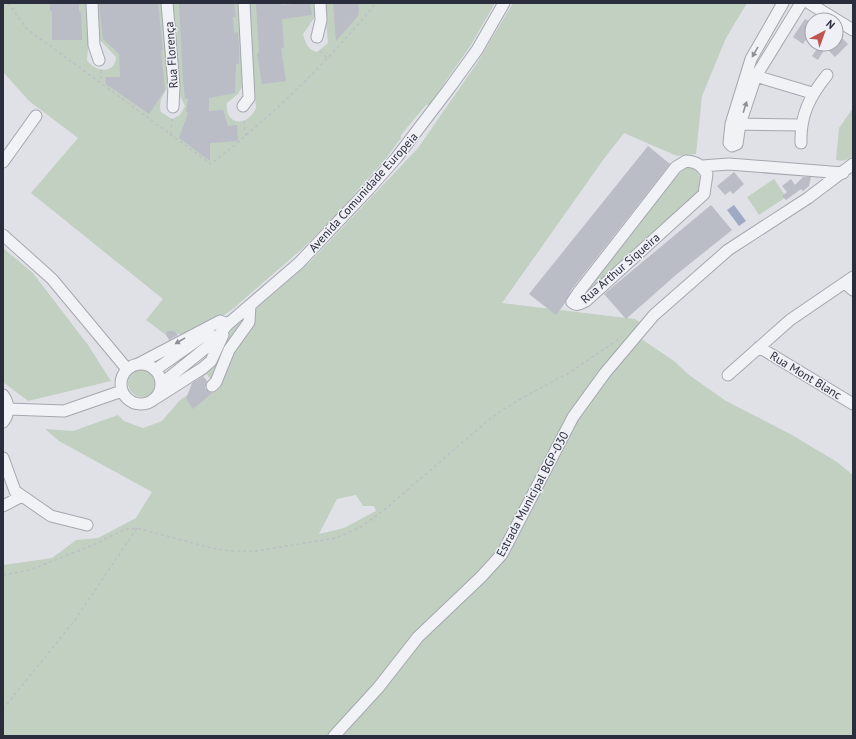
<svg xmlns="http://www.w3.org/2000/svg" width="856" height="739" viewBox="0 0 856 739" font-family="'PT Sans',sans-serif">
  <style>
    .green { fill: #c2d0c1; fill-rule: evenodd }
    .water { fill: #9ea9c3 }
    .building { fill: #babcc6 }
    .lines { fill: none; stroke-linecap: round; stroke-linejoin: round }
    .minor-casing { stroke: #a5a7b0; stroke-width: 13 }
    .path { stroke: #bdbfc6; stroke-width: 1.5; stroke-dasharray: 3 3; stroke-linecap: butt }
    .minor { stroke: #f1f2f6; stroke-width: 11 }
    .oneway { fill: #8e9099 }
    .labels { text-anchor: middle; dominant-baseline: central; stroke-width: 3; stroke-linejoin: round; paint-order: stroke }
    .street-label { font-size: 12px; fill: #2a2d3c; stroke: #eef0f5 }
  </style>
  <rect width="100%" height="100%" fill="#dfe1e7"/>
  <path class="green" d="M3 3H87L89 40 87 60C95 72 115 75 116 57L100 40 97 32 95 3H164L170 80C167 93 157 98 161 112L172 119 180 115 185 106 177 90 171 3H240L243 85 238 94 227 103C224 124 246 129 256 108L248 3H317L315 17 303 34C305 42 308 50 317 52L328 43 324 3H495L471 45 429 105H426L401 135V138L384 161 332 219 303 248 235 307 220 318 183 335 167 331 166 335 146 320 163 299 31 193 78 138 29 101 3 72Z
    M513 3H747L726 38 702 96 696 154 677 156 624 133 603 160 502 303 635 319 648 328 640 338 674 361 689 375 726 401 792 435 837 462 853 475V736H3V565L52 558 76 540 98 538 136 518 152 492 59 441 45 429 73 431 118 415 124 421 143 428 162 421 179 401 210 379 207 374 203 377 201 374 234 327 309 263 418 148 477 63ZM209 383 215 390 193 408 186 399 191 396 193 397ZM356 495 363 506H374L376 511 344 528 319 534 337 499Z
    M853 108V156C848 160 842 162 836 160L839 128Z
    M691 167C703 173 701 183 699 194L583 295 674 178 686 168Z
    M774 179 786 197 759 215 747 197Z
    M3 248 33 273 88 345 111 381 28 401 3 382Z
    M128 383a14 14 0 1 1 28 0a14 14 0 1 1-28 0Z"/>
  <path class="water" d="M734 205 746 221 739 226 727 210Z"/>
  <path class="building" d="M50 3H79V11H81L82 40H52V11H50Z
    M99 3H158L163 50H161L165 90 149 114 106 84 105 77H120L119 54 103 39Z
    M179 3H234L236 17H233L234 33 238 32 239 49V64H236L235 93 209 98V111L223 110 228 126 237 125 238 141 210 143V161L179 138 188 113 186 112 188 99H185L183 81Z
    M256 3H281V5L310 3 312 15 282 19 284 48H281L286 81 262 84 257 53H259Z
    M333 3H358L359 11 358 16 336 41Z
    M805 19 812 23V30L803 44 793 37Z
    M840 36 848 44 835 57 827 49 832 44H836V40Z
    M819 46 824 50 818 60 812 56Z
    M648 146 670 164 572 289 565 303 556 315 529 294Z
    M734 172 744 184 733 194 730 191 725 195 717 186Z
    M803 177H811L809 186 803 191 801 189 786 200 782 196 787 192 782 186 791 179 795 185Z
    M711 205 732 230 677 274 626 319 604 294Z
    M167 331H174L178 335 169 340 166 335Z
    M203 376 207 381 205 388 212 393 193 409 186 399 192 383Z"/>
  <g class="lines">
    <g class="minor-casing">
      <path id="minor" d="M92 3 94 45 99 60
        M167 3 174 86 173 107
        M783 3 751 59 731 124 729 143 732 146 737 144 740 124 756 76 801 3
        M809 3 853 30
        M317 37 321 20 320 3
        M749 74 812 93
        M243 106 249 98 244 3
        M734 124 800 125
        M801 143C800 115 810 96 827 75
        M686 161C697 162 701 165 707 174L704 194 586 301C581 303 577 307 572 302L578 293 676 167Z
        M3 162 36 116
        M702 166 729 164 843 173
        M3 235 52 279 127 369
        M845 283 853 290
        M759 347 853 404
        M138 364 220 321 228 324
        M121 384a20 20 0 1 1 40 0a20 20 0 1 1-40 0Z
        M155 370 209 332
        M728 375 790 320 853 277
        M161 384 212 343 228 324 299 263 368 190 397 157 451 86 477 50 504 3
        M212 386 216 382 229 350 249 322 250 305
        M3 395C9 403 10 413 3 422
        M156 398 203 368 211 361 223 335
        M8 409 64 411 122 391
        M3 458 15 491 51 516 87 525
        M3 506 22 496
        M334 736 378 688 418 637 481 577 502 554 573 417 605 373 654 315 728 250 808 198 853 164"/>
    </g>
    <path class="path" d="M8 3 27 29 211 164C272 116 327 63 376 3
      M320 51 327 58
      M101 70V82
      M244 121 246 137
      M171 134 172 119
      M3 575 30 570 93 545 125 529 137 528 211 548 231 551H256L336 538 361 527 384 510 492 417 520 399 569 373 622 337
      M3 709 75 620 137 528"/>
    <use href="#minor" class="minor"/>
  </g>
  <defs><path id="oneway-solid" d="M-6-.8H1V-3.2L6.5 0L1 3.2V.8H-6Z"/></defs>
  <g class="oneway">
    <use href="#oneway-solid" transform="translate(755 52) rotate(120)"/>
    <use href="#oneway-solid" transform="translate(745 107) rotate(-72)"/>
    <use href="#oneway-solid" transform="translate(180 341) rotate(149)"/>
  </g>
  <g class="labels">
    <g class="street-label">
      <text transform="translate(171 55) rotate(-94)">Rua Florença</text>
      <text transform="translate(363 192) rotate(-48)">Avenida Comunidade Europeia</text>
      <text transform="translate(620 268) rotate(-41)">Rua Arthur Siqueira</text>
      <text transform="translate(806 375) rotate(31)">Rua Mont Blanc</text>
      <text transform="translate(532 494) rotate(-62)">Estrada Municipal BGP-030</text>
    </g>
  </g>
  <rect width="856" height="739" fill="none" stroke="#2a2d3c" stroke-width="8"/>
  <g transform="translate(824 32) rotate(41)"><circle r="19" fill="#eef0f5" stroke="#a0a2ab"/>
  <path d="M0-3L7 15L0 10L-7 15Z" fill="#c05450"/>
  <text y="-6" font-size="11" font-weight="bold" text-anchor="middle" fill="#2a2d3c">N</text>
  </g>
</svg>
